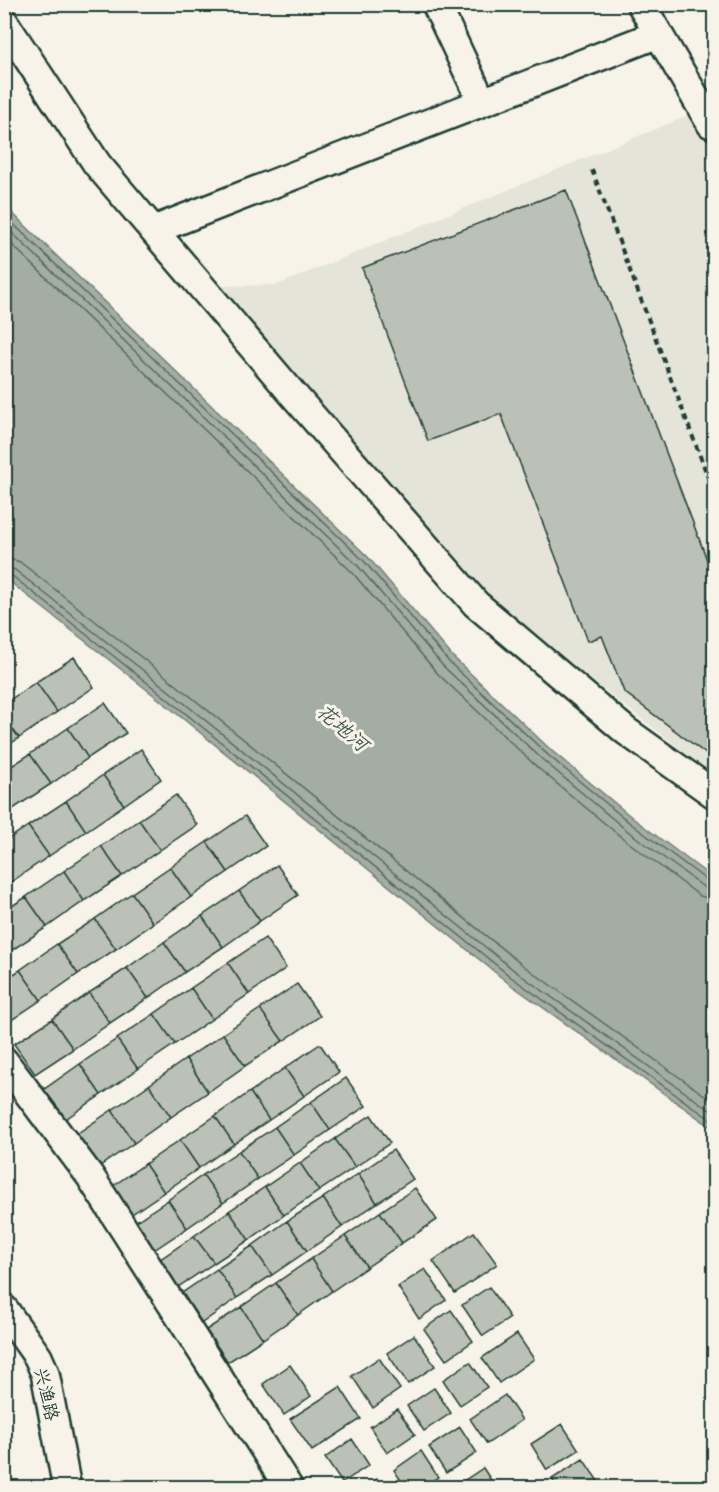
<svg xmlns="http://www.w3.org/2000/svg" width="719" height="1492" viewBox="0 0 719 1492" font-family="'Patrick Hand','LXGW WenKai TC',sans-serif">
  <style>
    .built { fill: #e5e4d9 }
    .water { fill: #a4ada3; stroke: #6f8077; stroke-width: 1.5 }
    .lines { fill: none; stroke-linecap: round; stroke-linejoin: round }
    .shore { stroke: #546a60; stroke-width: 1.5 }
    .building { fill: #bbc1b6; stroke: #1f3d34; stroke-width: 1.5 }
    .minor-casing { stroke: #1f3d34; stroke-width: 32 }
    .path { stroke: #1f3d34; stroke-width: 4; stroke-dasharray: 6 4.5; stroke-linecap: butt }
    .minor { stroke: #f7f3e8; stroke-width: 27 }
    .labels { text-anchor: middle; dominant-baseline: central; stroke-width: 6; stroke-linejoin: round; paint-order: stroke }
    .street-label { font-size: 18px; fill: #1f3d34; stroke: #f7f3e8 }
    .water-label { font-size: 20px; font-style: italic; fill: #405950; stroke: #f7f3e8 }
  </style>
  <rect width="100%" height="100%" fill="#f7f3e8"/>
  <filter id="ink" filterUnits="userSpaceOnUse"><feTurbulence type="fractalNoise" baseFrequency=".0167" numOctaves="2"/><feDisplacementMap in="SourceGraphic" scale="12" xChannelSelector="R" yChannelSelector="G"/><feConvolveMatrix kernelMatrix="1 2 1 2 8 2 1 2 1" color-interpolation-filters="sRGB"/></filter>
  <g filter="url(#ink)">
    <path class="built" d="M714 105V775L476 591 222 286 277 285Z"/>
    <path class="water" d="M5 206 368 557 453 657 552 751 634 819 714 879V1129L507 982 160 700 5 578Z"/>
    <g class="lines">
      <path class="shore" d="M4 215 364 561 449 662 549 756 630 823 709 882 714 883
        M4 225 358 566 444 667 544 761 625 829 705 888 714 891
        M4 237 352 572 438 674 538 768 620 836 700 896 714 900
        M4 557 20 562 174 683 521 964 714 1102
        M4 566 15 570 168 690 515 971 714 1113
        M4 574 11 575 164 696 511 977 714 1122"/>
    </g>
    <path class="building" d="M566 190 714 578V760L624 692 602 636 588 641 501 414 428 441 362 268Z
      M74 657 94 687 57 712 36 682Z
      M36 682 57 712 19 738 4 717V704Z
      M105 703 126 733 88 758 68 728Z
      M4 717 19 738 4 748Z
      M68 728 88 758 51 784 30 754Z
      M141 749 161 779 124 805 103 775Z
      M30 754 51 784 13 809 4 797V771Z
      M103 775 124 805 86 831 66 801Z
      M176 795 197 825 160 850 139 820Z
      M4 797 13 809 4 815Z
      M66 801 86 831 49 856 28 826Z
      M245 816 266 846 228 872 207 842Z
      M139 820 160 850 122 876 101 846Z
      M28 826 49 856 11 882 4 872V842Z
      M207 842 228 872 191 897 170 867Z
      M101 846 122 876 84 901 64 871Z
      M277 865 298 895 260 921 239 891Z
      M170 867 191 897 153 923 132 893Z
      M64 871 84 901 47 927 26 897Z
      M239 891 260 921 223 947 202 916Z
      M132 893 153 923 116 949 95 919Z
      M26 897 47 927 9 952 4 946V911Z
      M202 916 223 947 185 972 164 942Z
      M95 919 116 949 78 974 57 944Z
      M265 938 286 968 249 994 228 963Z
      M164 942 185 972 148 998 127 968Z
      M57 944 78 974 41 1000 20 970Z
      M228 963 249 994 212 1019 191 988Z
      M127 968 148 998 110 1023 89 993Z
      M20 970 41 1000 4 1025V980Z
      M297 984 320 1016 283 1041 260 1009Z
      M191 988 212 1019 175 1044 154 1014Z
      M89 993 110 1023 73 1049 52 1019Z
      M260 1009 283 1041 245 1066 223 1034Z
      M154 1014 175 1044 138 1069 117 1039Z
      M52 1019 73 1049 35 1074 14 1044Z
      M223 1034 245 1066 208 1092 186 1059Z
      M117 1039 138 1069 101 1095 80 1064Z
      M320 1044 339 1072 304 1096 285 1068Z
      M186 1059 208 1092 171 1117 149 1085Z
      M80 1064 101 1095 64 1120 43 1090Z
      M285 1068 304 1096 269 1120 250 1092Z
      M346 1078 366 1106 330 1130 311 1102Z
      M149 1085 171 1117 134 1143 112 1110Z
      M250 1092 269 1120 234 1144 215 1116Z
      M311 1102 330 1130 294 1155 275 1127Z
      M112 1110 134 1143 97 1168 75 1135Z
      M371 1115 390 1143 355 1167 335 1139Z
      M215 1116 234 1144 199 1168 180 1140Z
      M275 1127 294 1155 258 1179 239 1151Z
      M335 1139 355 1167 319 1191 300 1163Z
      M180 1140 199 1168 164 1192 145 1164Z
      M393 1150 413 1179 377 1203 358 1174Z
      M239 1151 258 1179 223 1203 203 1175Z
      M300 1163 319 1191 284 1215 265 1187Z
      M145 1164 164 1192 129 1216 110 1188Z
      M358 1174 377 1203 342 1227 323 1198Z
      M203 1175 223 1203 187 1228 168 1200Z
      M265 1187 284 1215 249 1240 229 1211Z
      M415 1188 437 1220 402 1243 380 1212Z
      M323 1198 342 1227 307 1251 287 1221Z
      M168 1200 187 1228 151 1252 132 1224Z
      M229 1211 249 1240 214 1263 194 1236Z
      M380 1212 402 1243 367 1267 345 1236Z
      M287 1221 307 1251 272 1275 252 1246Z
      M474 1232 497 1264 455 1293 433 1261Z
      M194 1236 214 1263 178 1287 159 1260Z
      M345 1236 367 1267 332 1291 311 1259Z
      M252 1246 272 1275 237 1298 217 1269Z
      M311 1259 332 1291 298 1315 276 1283Z
      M217 1269 237 1298 202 1323 182 1293Z
      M425 1269 446 1300 419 1319 398 1287Z
      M276 1283 298 1315 263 1339 241 1307Z
      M489 1287 510 1318 483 1336 462 1305Z
      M241 1307 263 1339 228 1362 206 1330Z
      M451 1310 473 1341 446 1360 424 1329Z
      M517 1334 534 1359 499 1383 482 1358Z
      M414 1335 435 1366 408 1384 387 1353Z
      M379 1358 400 1389 373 1408 352 1376Z
      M470 1362 487 1387 460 1405 443 1380Z
      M290 1365 311 1396 284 1415 263 1384Z
      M340 1387 361 1419 312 1451 290 1419Z
      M434 1388 451 1413 424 1431 407 1406Z
      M505 1395 522 1420 487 1444 470 1419Z
      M397 1409 415 1434 387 1453 370 1427Z
      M562 1424 579 1450 547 1470 531 1444Z
      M460 1427 477 1453 446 1473 429 1447Z
      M352 1439 369 1465 342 1483 325 1458Z
      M421 1451 438 1477 422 1488H406L394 1470Z
      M583 1459 600 1484 595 1488H557L552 1479Z
      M483 1468 496 1488H453Z
      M377 1479 383 1488H365Z"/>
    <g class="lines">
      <g class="minor-casing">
        <path id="minor" d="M436 4 482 102
          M641 4 711 124
          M4 22 97 164 291 392 476 604 626 731 714 794
          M154 230 658 34
          M4 1061 90 1176 289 1488
          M4 1309 38 1357 45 1373 67 1488"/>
      </g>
      <path class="path" d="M592 170 714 493"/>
      <use href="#minor" class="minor"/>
    </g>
  </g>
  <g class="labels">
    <g class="street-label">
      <text transform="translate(47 1394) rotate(77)">兴渔路</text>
    </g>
    <g class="water-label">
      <text transform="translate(343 727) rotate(41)">花地河</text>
    </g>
  </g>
  <rect width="719" height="1492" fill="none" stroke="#f7f3e8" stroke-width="24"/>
  <rect x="12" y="12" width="695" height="1468" fill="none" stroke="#1f3d34" stroke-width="2" filter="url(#ink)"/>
</svg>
